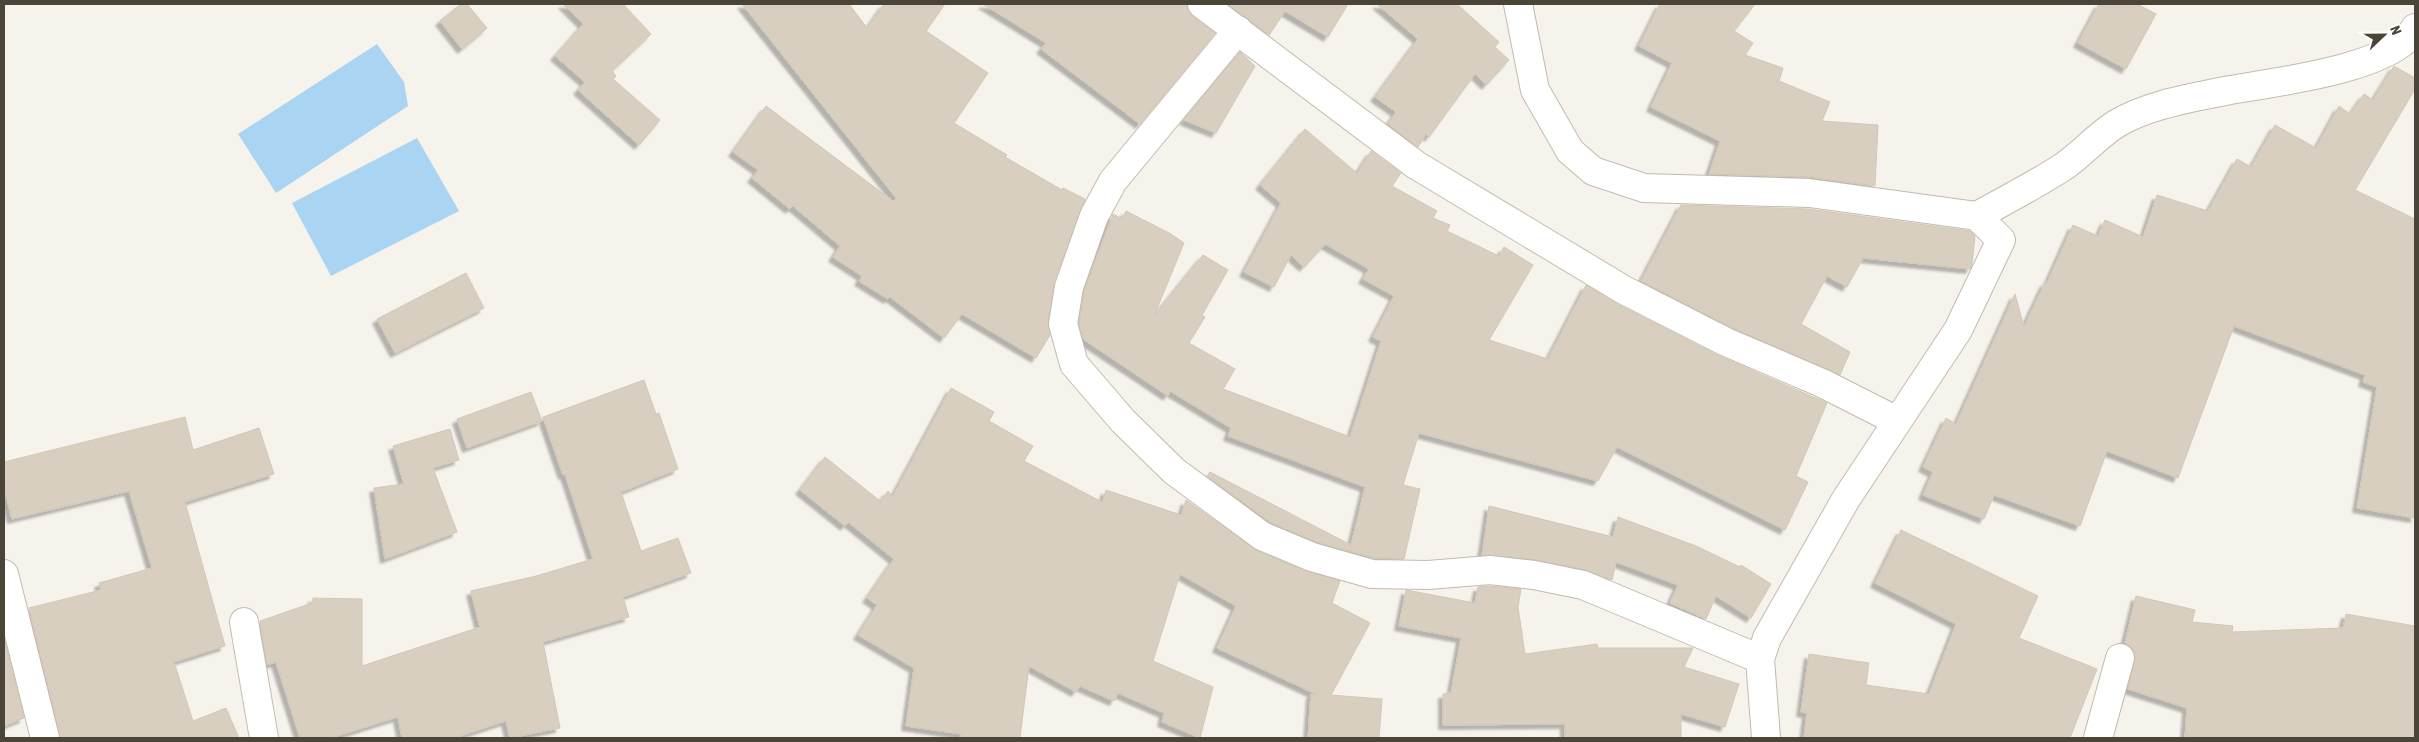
<svg xmlns="http://www.w3.org/2000/svg" width="2419" height="742" viewBox="0 0 2419 742" font-family="'Asap Condensed',sans-serif">
  <style>
    .water { fill: #a9d4f2 }
    .building { fill: #d8cfc1; stroke: #d3c7b4; filter: url(#shadow) }
    .lines { fill: none; stroke-linecap: round; stroke-linejoin: round }
    .minor-casing { stroke: #c2bbae; stroke-width: 30 }
    .minor { stroke: #fff; stroke-width: 28 }
  </style>
  <defs>
    <filter id="shadow"><feDropShadow dx="-4.5" dy="4.5" stdDeviation="1" flood-color="#0004"/></filter>
  </defs>
  <rect width="100%" height="100%" fill="#f6f3ec"/>
  <path class="water" d="M377 44 404 82 408 106 276 193 238 134Z
    M417 138 459 211 331 276 292 203Z"/>
  <path class="building" d="M461 4H467L487 28 462 49 440 21Z
    M563 4H623L651 34 612 71 616 76 613 79 660 120 639 145 578 90 585 82 555 56 583 24Z
    M742 4H849L867 28 884 4H945L926 31 988 73 954 123 1007 155 1005 157 1062 190 1063 188 1085 199 1054 282 1048 322 1050 335 1036 358 962 314 944 338 890 297 888 299 859 281 862 276 833 257 840 246 793 206 790 209 752 178 758 170 733 152 766 106 893 201 896 198Z
    M983 4H1187L1192 16 1215 33 1140 124 1041 49 1046 43Z
    M1228 4H1348L1328 37 1285 11 1269 35Z
    M1377 4H1457L1499 42 1495 47 1509 60 1486 85 1475 74 1429 137 1426 134 1418 147 1388 124 1396 112 1375 97 1418 39Z
    M1660 4H1755L1734 31 1753 43 1745 55 1783 68 1779 81 1830 102 1822 121 1878 125 1875 186 1810 177 1709 174 1720 141 1651 107 1672 63 1639 46Z
    M2099 4H2137L2156 14 2126 69 2078 43Z
    M1240 52 1255 66 1216 133 1184 120Z
    M2394 66 2415 78V89L2355 190 2415 219V518L2357 508 2377 387 2363 382 2365 375 2234 326 2178 478 2107 451 2080 526 1994 495 1984 519 1923 495 1933 472 1923 467 1946 418 1956 424 2015 294 2024 327 2045 282 2047 283 2073 225 2098 236 2105 220 2143 237 2157 195 2208 211 2237 159 2251 167 2275 125 2316 148 2339 106 2350 114 2364 94 2373 100Z
    M1305 129 1357 173 1371 151 1401 173 1392 186 1437 211 1433 218 1450 225 1447 231 1499 256 1504 247 1533 265 1489 340 1548 359 1586 285 1617 304 1719 356 1827 403 1796 476 1808 482 1785 530 1617 447 1598 481 1419 433 1403 485 1420 489 1404 559 1374 558 1317 542 1270 522 1207 476 1210 472 1351 545 1365 487 1228 436 1231 428 1170 391 1168 396 1083 339 1079 323 1084 291 1113 214 1122 219 1126 211 1171 234 1184 243 1154 316 1203 255 1228 270 1202 315 1205 317 1189 343 1235 369 1223 389 1350 437 1381 341 1373 337 1394 296 1363 279 1369 269 1325 244 1304 267 1291 255 1274 287 1244 272 1281 203 1260 185Z
    M1681 205 1808 209 1970 231 1975 236 1972 264 1970 269 1863 258 1847 287 1827 276 1801 324 1850 352 1840 375 1733 328 1641 281Z
    M466 273 484 308 395 353 377 319Z
    M644 380 656 414 659 413 678 469 621 492 641 551 678 538 691 573 623 597 629 617 543 642 560 728 510 738 506 721 454 738H402L398 717 331 738H300L276 662 267 665 260 621 312 603 313 598 362 599V666L480 627 471 591 536 576 593 559 565 474 563 475 543 417Z
    M951 388 994 412 989 421 1033 446 1024 461 1102 502 1106 490 1181 515 1186 500 1256 550 1306 571 1340 581 1332 603 1370 623 1331 695 1382 699 1379 738H1308L1311 694H1316L1217 648 1236 606 1180 574 1153 661 1213 687 1200 738 1162 722 1164 713 1118 693 1114 701 1080 686 1076 692 1029 666 1020 738H960L961 734 906 726 914 668 858 635 877 605 867 598 894 559 848 522 845 526 800 490 825 457 880 501 888 491 893 496Z
    M531 392 542 421 467 448 457 419Z
    M185 417 193 450 259 428 274 474 185 502 225 646 174 662 193 721 226 708 239 738H60L29 608 101 590 99 583 152 568 129 491 12 519 4 488V462Z
    M450 429 459 460 433 468 457 532 385 559 374 488 404 484 393 446Z
    M1489 506 1613 537 1618 517 1696 546 1740 567 1741 565 1771 584 1751 618 1716 596 1706 619 1670 603 1678 585 1616 562 1612 580 1586 570 1537 560 1482 555Z
    M1901 530 2038 596 2019 638 2097 669 2070 738H1804L1807 713 1801 712 1809 654 1869 663 1866 685 1929 694 1956 624 1875 583Z
    M1490 586 1521 589 1518 607 1525 654 1597 644 1598 648H1693L1684 667 1739 684 1725 727 1681 714V738H1565V724L1443 725V694L1451 693 1461 638 1399 626 1406 590 1475 603 1478 587Z
    M2136 596 2195 610 2192 622 2233 626 2232 632 2343 628 2346 614 2415 626V738H2185L2187 708 2128 689 2135 655 2131 647 2125 643Z
    M4 637 24 718 4 726Z"/>
  <g class="lines">
    <g class="minor-casing">
      <path id="minor" d="M1202 4 1416 165 1624 290 1726 342 1822 383 1897 421
        M1518 4 1535 90 1570 151 1593 171 1644 188 1809 193 1977 216 2001 240 1958 330 1846 499 1767 638 1760 659 1766 738
        M1238 30 1113 181 1094 216 1069 287 1063 324 1074 364 1123 421 1174 471 1262 536 1312 557 1372 574 1428 575 1490 570 1534 575 1583 585 1760 659
        M1977 216C2006 200 2035 185 2063 167 2082 154 2097 136 2116 124 2147 105 2191 98 2225 91 2268 83 2396 69 2415 28
        M4 574 45 738
        M244 622 264 738
        M2098 738 2120 658"/>
    </g>
    <use href="#minor" class="minor"/>
  </g>
  <rect width="2419" height="742" fill="none" stroke="#4b4439" stroke-width="10"/>
  <g transform="translate(2384 35) rotate(68)" stroke="#ffffff" stroke-width="4" paint-order="stroke">
  <path d="M0-4L9 19L0 12L-9 19Z" fill="#4b4439"/>
  <text y="-8" font-size="14" font-weight="bold" text-anchor="middle" fill="#4b4439">N</text>
  </g>
</svg>
